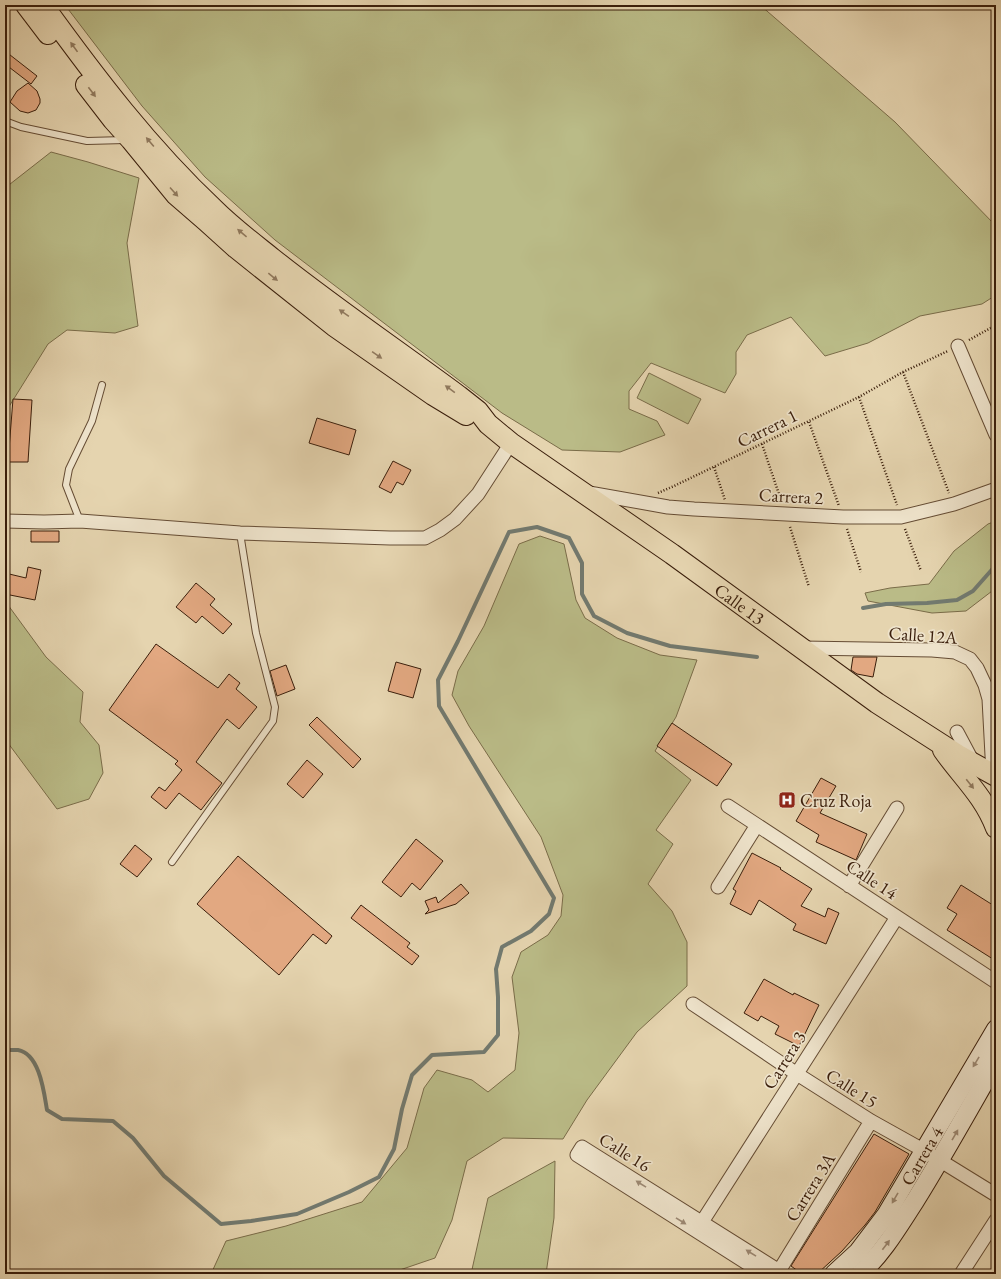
<svg xmlns="http://www.w3.org/2000/svg" width="1001" height="1279" viewBox="0 0 1001 1279" font-family="'EB Garamond',serif">
  <style>
    .green { fill: #babb87; stroke: #7a6c49 }
    .lines { fill: none; stroke-linecap: round; stroke-linejoin: round }
    .stream { stroke: #727a70; stroke-width: 4 }
    .building { fill: #e2a881; stroke: #3a1e0b }
    .service-casing { stroke: #654c34; stroke-width: 8 }
    .minor-casing { stroke: #654c34; stroke-width: 15 }
    .secondary-casing { stroke: #3a1e0b; stroke-width: 20 }
    .primary-casing { stroke: #3a1e0b; stroke-width: 22 }
    .path { stroke: #3a1e0b; stroke-width: 2.5; stroke-dasharray: 1 2; stroke-linecap: butt }
    .service { stroke: #eee3cb; stroke-width: 6 }
    .minor { stroke: #eee3cb; stroke-width: 13 }
    .secondary { stroke: #eee3cb; stroke-width: 18 }
    .primary { stroke: #e5d4af; stroke-width: 20 }
    .oneway { fill: #90795d }
    .oneway2 { fill: #9d8a75 }
    .labels { text-anchor: middle; dominant-baseline: central; stroke-width: 3.5; stroke-linejoin: round; paint-order: stroke }
    .street-label { font-size: 18px; fill: #3a1e0b; stroke: #eee3cb }
    .poi-label { font-size: 18px; fill: #3a1e0b; stroke: #eee3cb; text-anchor: start }
  </style>
  <rect width="100%" height="100%" fill="#e5d4af"/>
  <filter id="stains"><feTurbulence type="fractalNoise" baseFrequency=".005" numOctaves="4"/><feColorMatrix values="0 0 0 0 .2 0 0 0 0 .09 0 0 0 0 .02 0 0 0 .5 -.17"/></filter>
  <radialGradient id="worn" r=".72"><stop offset=".6" stop-color="#630" stop-opacity="0"/><stop offset="1" stop-color="#630" stop-opacity=".3"/></radialGradient>
  <path class="green" d="M65 5H760L895 122 996 226V295L982 304 920 316 868 343 825 356 791 317 747 335 736 352V374L725 393 651 363 629 391V409L657 421 665 435 620 452 562 450 502 413 275 240 205 177 142 106Z
    M51 152 88 162 139 178 127 243 138 326 115 333 67 330 48 344 5 413V188Z
    M649 373 701 399 688 424 637 398Z
    M996 521V588L966 611 932 613 868 601 865 593 890 588 929 584 954 551 988 524Z
    M540 536 564 544 576 600 585 618 617 638 660 655 697 660 676 717 655 751 691 780 656 830 673 844 648 884 672 911 687 942V986L637 1032 587 1100 563 1139 503 1138 467 1161 452 1220 435 1258 388 1274H211L226 1241 286 1226 362 1202 407 1148 424 1088 437 1070 472 1080 488 1092 515 1070 519 1033 512 977 521 952 548 935 561 916 563 895 541 837 469 726 452 695 458 671 484 626 519 544Z
    M5 603 8 605 46 657 83 692 80 722 99 745 103 773 89 799 57 809 5 739Z
    M555 1161 554 1218 546 1274H471L488 1198Z"/>
  <g class="lines">
    <path class="stream" d="M863 608 886 604 927 603 957 600 973 591 996 565
      M5 1050C9 1050 14 1050 18 1050 40 1054 44 1093 47 1110L62 1119 113 1121 133 1138 164 1176 221 1224 251 1221 297 1214 349 1192 379 1177 394 1149 402 1109 412 1075 432 1055 484 1052 498 1035V997L496 969 502 947 531 931 549 914 554 898 439 706 438 680 458 641 509 532 537 527 569 538 582 563V594L594 616 627 633 670 646 757 657"/>
  </g>
  <path class="building" d="M5 51 37 76 31 84 5 64Z
    M28 83 37 91 40 99V103L36 110 28 113 20 111 10 102 17 91Z
    M13 399 32 400 28 462H8Z
    M317 418 356 430 349 455 309 443Z
    M393 461 411 470 403 485 397 482 391 493 379 487Z
    M31 531H59V542H31Z
    M28 567 41 570 35 600 5 594V573L26 578Z
    M196 583 215 599 210 605 232 624 223 634 202 616 196 623 176 607Z
    M156 644 218 688 229 674 240 683 236 689 257 707 239 729 227 719 196 762 222 783 201 810 179 793 166 809 151 797 159 787 165 791 182 770 175 764 178 761 109 710Z
    M853 657H877L873 677 857 674 851 670Z
    M396 662 421 669 413 698 388 691Z
    M286 665 295 689 277 696 270 671Z
    M317 717 361 759 353 768 309 725Z
    M672 723 732 764 717 786 657 746Z
    M307 760 323 774 303 798 287 784Z
    M821 778 836 786 820 813 867 834 856 860 816 842 819 835 796 821Z
    M416 839 443 861 420 890 412 883 401 897 382 882Z
    M135 845 152 859 137 877 120 864Z
    M752 853 781 868 780 869 812 889 801 906 825 917 828 908 839 913 826 944 793 930 796 924 759 900 751 915 730 904 736 891 733 889Z
    M238 856 332 936 326 944 313 934 279 975 197 904Z
    M461 884 469 893 456 904 425 914 429 910 425 901 436 897 438 903Z
    M961 885 996 907V961L947 930 957 914 947 908Z
    M361 905 410 943 407 947 419 956 412 965 351 918Z
    M764 979 793 995 794 993 819 1005 799 1046 775 1034 779 1026 761 1016 758 1021 744 1013Z
    M874 1134 909 1154 875 1212 865 1225 842 1251 817 1274H802L791 1266Z"/>
  <g class="lines">
    <g class="service-casing">
      <path id="service" d="M5 121 21 127 87 141 125 140
        M80 521 66 485 69 469 92 421 102 385
        M172 862 273 721 275 707 256 633 240 533"/>
    </g>
    <g class="minor-casing">
      <path id="minor" d="M958 346 996 435
        M589 493 668 507 694 509 843 517H901L954 504 996 489
        M5 521 44 522 80 521 240 533 390 538H425L440 530 455 519 478 494 511 443
        M802 648 932 650 955 652 970 659 977 668 985 685 989 699 993 774
        M957 732 973 762
        M728 806 996 982
        M849 886 897 808
        M718 887 757 825
        M693 1004 797 1074 871 1121 923 1150 996 1195
        M702 1222 897 917
        M779 1271 871 1121
        M764 1274 577 1155 582 1147 784 1274
        M961 1274 996 1220"/>
    </g>
    <g class="secondary-casing">
      <g id="secondary">
        <path id="s1" d="M834 1274 858 1252 886 1215 996 1029"/>
        <path d="M860 1274C883 1253 898 1227 915 1201 943 1156 969 1109 996 1062"/>
      </g>
    </g>
    <g class="primary-casing">
      <g id="primary">
        <path d="M26 5 48 34"/>
        <path id="s2" d="M43 5C95 77 149 148 214 209 232 227 252 242 272 258 332 306 397 350 459 396L478 411 488 424 511 443 672 554 877 703 958 755 996 776"/>
        <path d="M86 85 113 120 131 140 176 195 206 221 236 248 334 326 433 395 466 415"/>
        <path d="M943 750C962 777 984 796 996 828"/>
      </g>
    </g>
    <path class="path" d="M969 340 996 325
      M903 372 949 493
      M859 397 897 505
      M809 422 839 506
      M762 444 782 503
      M714 467 725 500
      M658 493 674 486 859 397 903 372 948 351
      M790 527 809 587
      M847 529 861 572
      M905 529 921 571"/>
    <use href="#service" class="service"/>
    <use href="#minor" class="minor"/>
    <use href="#secondary" class="secondary"/>
    <use href="#primary" class="primary"/>
  </g>
  <defs><path id="oneway-solid" d="M-6-.8H1V-3.2L6.5 0L1 3.2V.8H-6Z"/></defs>
  <g class="oneway">
    <use href="#oneway-solid" transform="translate(74 47) rotate(-126)"/>
    <use href="#oneway-solid" transform="translate(92 92) rotate(53)"/>
    <use href="#oneway-solid" transform="translate(150 142) rotate(-130)"/>
    <use href="#oneway-solid" transform="translate(174 192) rotate(48)"/>
    <use href="#oneway-solid" transform="translate(242 233) rotate(-140)"/>
    <use href="#oneway-solid" transform="translate(273 277) rotate(39)"/>
    <use href="#oneway-solid" transform="translate(344 313) rotate(-145)"/>
    <use href="#oneway-solid" transform="translate(377 355) rotate(35)"/>
    <use href="#oneway-solid" transform="translate(450 389) rotate(-144)"/>
    <use href="#oneway-solid" transform="translate(970 784) rotate(51)"/>
  </g>
  <g class="oneway2">
    <use href="#oneway-solid" transform="translate(976 1062) rotate(121)"/>
    <use href="#oneway-solid" transform="translate(955 1135) rotate(-60)"/>
    <use href="#oneway-solid" transform="translate(641 1184) rotate(-148)"/>
    <use href="#oneway-solid" transform="translate(895 1198) rotate(120)"/>
    <use href="#oneway-solid" transform="translate(681 1221) rotate(32)"/>
    <use href="#oneway-solid" transform="translate(886 1245) rotate(-53)"/>
    <use href="#oneway-solid" transform="translate(751 1253) rotate(-148)"/>
  </g>
  <defs>
    <g id="hospital-square" transform="scale(0.9)"><rect x="-9" y="-9" width="18" height="18" rx="4" fill="#8f2418" stroke="#eee3cb"/><path d="M-5-5h3v3.5h4V-5h3V5h-3V1.5h-4V5h-3Z" fill="#fff"/></g>
  </defs>
  <g fill-rule="evenodd">
    <use href="#hospital-square" x="787" y="800"/>
  </g>
  <g class="labels">
    <g class="street-label">
      <text transform="translate(767 428) rotate(-26)">Carrera 1</text>
      <text transform="translate(791 496) rotate(3)">Carrera 2</text>
      <text stroke="none"><textPath href="#s2" startOffset="925">Calle 13</textPath></text>
      <text transform="translate(923 635) rotate(4)">Calle 12A</text>
      <text transform="translate(872 879) rotate(33)">Calle 14</text>
      <text transform="translate(784 1060) rotate(-58)">Carrera 3</text>
      <text transform="translate(852 1088) rotate(32)">Calle 15</text>
      <text transform="translate(625 1152) rotate(32)">Calle 16</text>
      <text stroke="none"><textPath href="#s1" startOffset="148">Carrera 4</textPath></text>
      <text transform="translate(810 1187) rotate(-58)">Carrera 3A</text>
    </g>
    <g class="poi-label">
      <text x="800" y="800">Cruz Roja</text>
    </g>
  </g>
  <rect width="1001" height="1279" fill="none" stroke="#e5d4af" stroke-width="20"/>
  <rect x="6" y="6" width="989" height="1267" fill="none" stroke="#3a1e0b" stroke-width="2"/>
  <rect x="10" y="10" width="981" height="1259" fill="none" stroke="#3a1e0b"/>
  <rect width="100%" height="100%" filter="url(#stains)"/>
  <rect width="100%" height="100%" fill="url(#worn)"/>
</svg>
